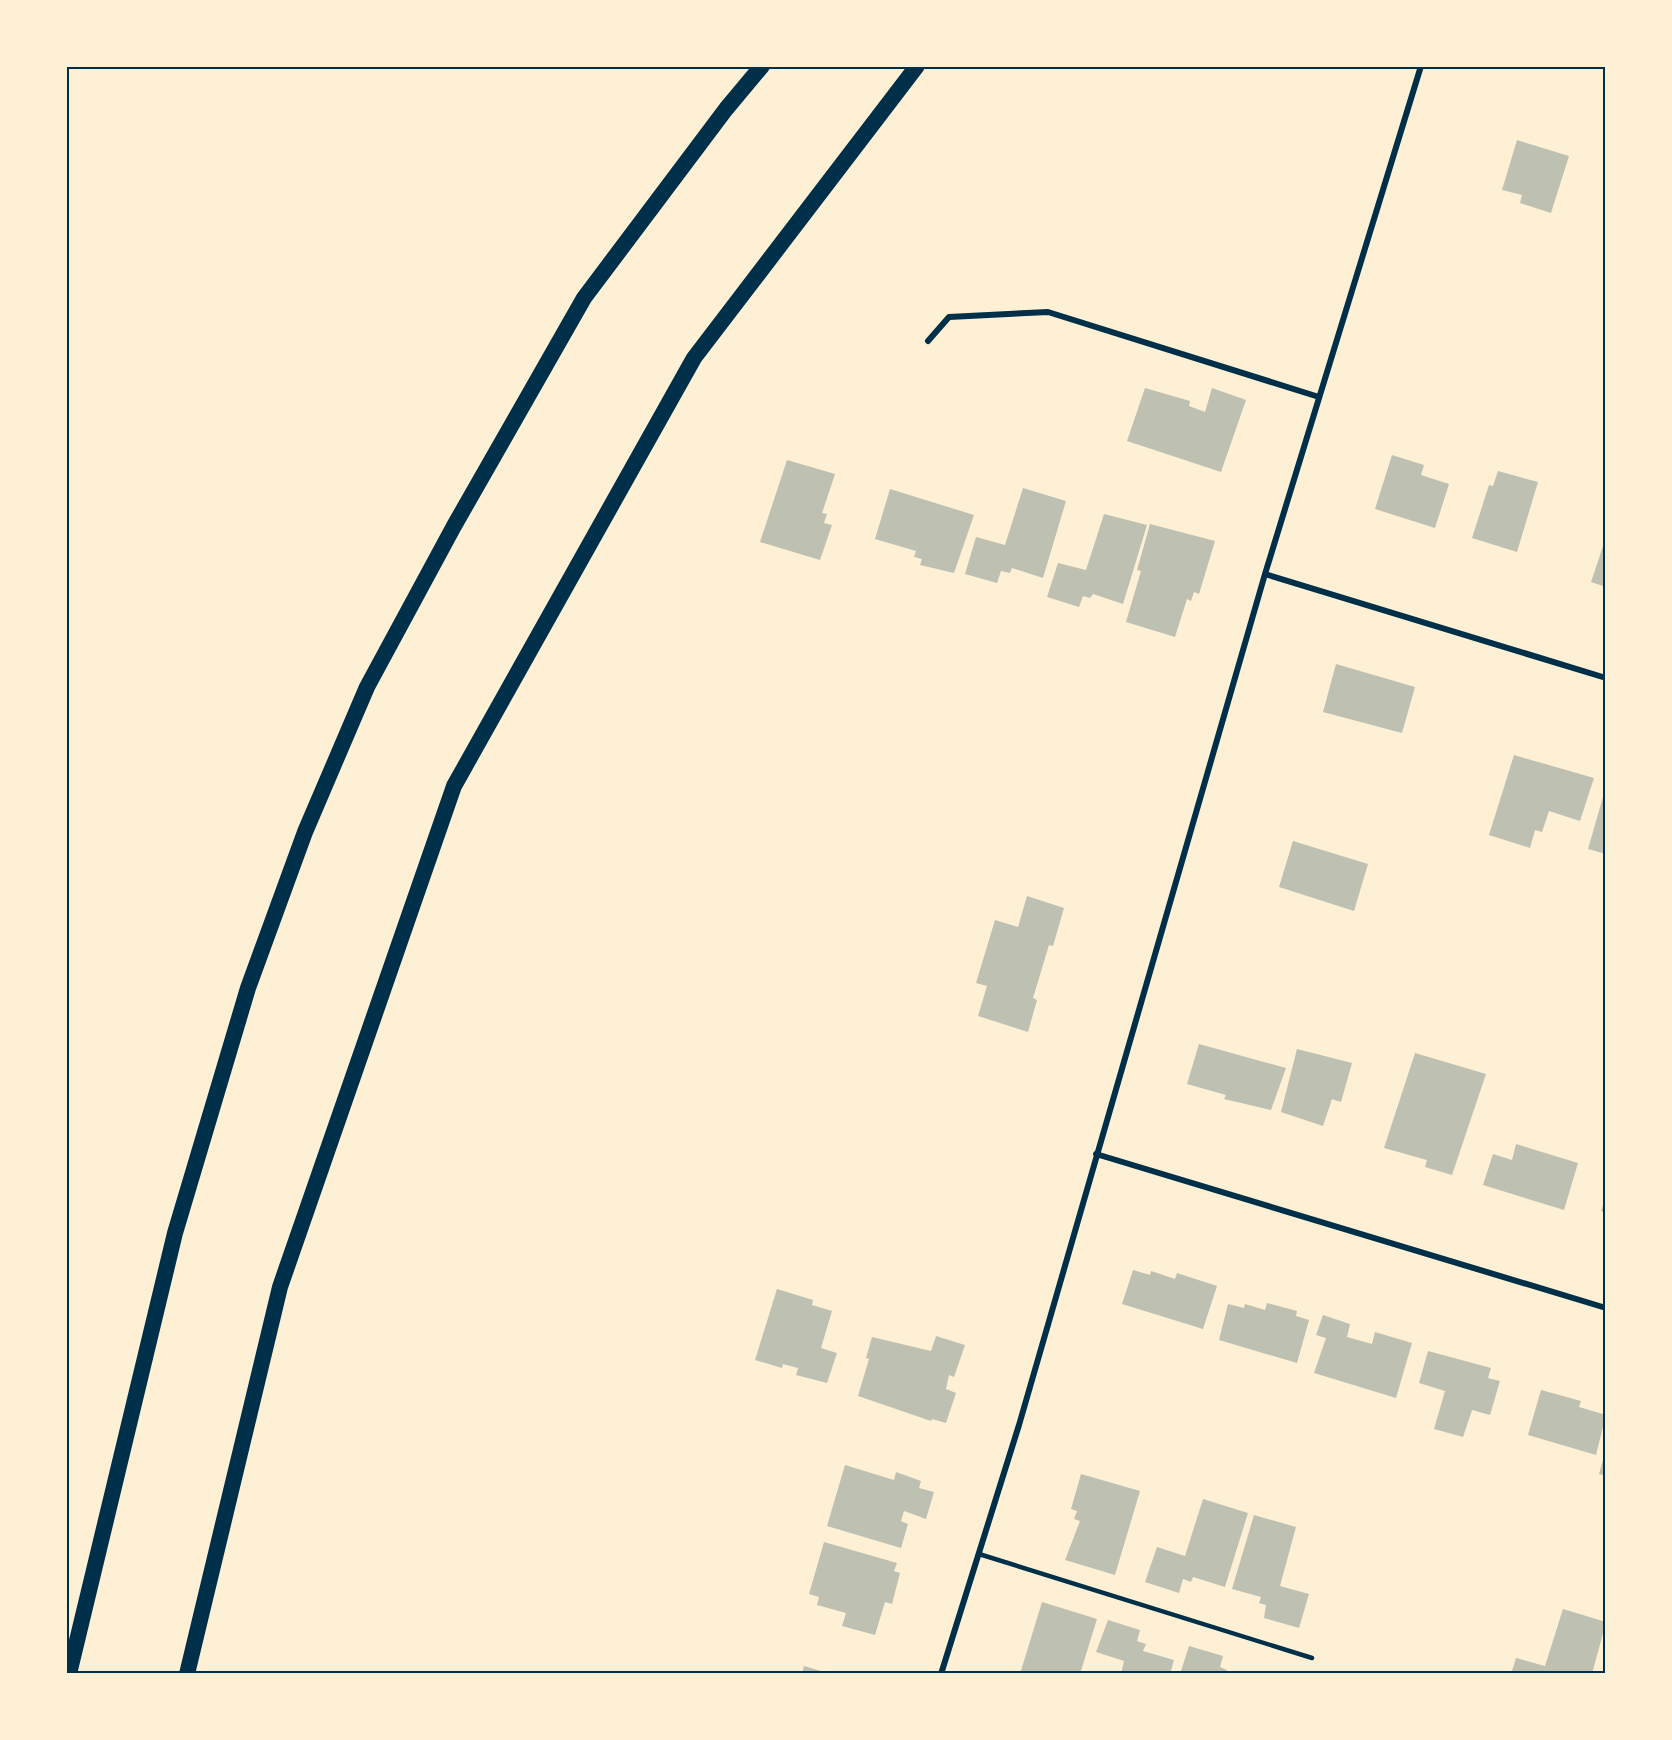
<svg xmlns="http://www.w3.org/2000/svg" width="1672" height="1740" viewBox="0 0 1672 1740" font-family="'IBM Plex Sans',sans-serif">
  <style>
    .building { fill: #bec0b2 }
    .lines { fill: none; stroke-linecap: round; stroke-linejoin: round }
    .service { stroke: #003049; stroke-width: 4.5 }
    .minor { stroke: #003049; stroke-width: 6 }
    .trunk { stroke: #003049; stroke-width: 16 }
    .neatline { fill: none; stroke: #003049; stroke-width: 2 }
  </style>
  <rect width="100%" height="100%" fill="#fdf0d5"/>
  <path class="building" d="M1517 140 1569 156 1551 213 1520 203 1522 195 1502 190Z
    M1145 388 1190 401 1189 406 1205 412 1212 388 1246 400 1221 472 1127 441Z
    M1392 455 1424 465 1421 475 1449 484 1435 528 1375 509Z
    M787 460 835 474 822 513 827 514 824 523 832 525 820 560 760 542Z
    M1498 471 1538 482 1517 552 1472 538 1489 485 1493 486Z
    M1023 488 1066 501 1043 578 1012 568 1010 573 1001 571 997 583 965 574 976 537 1005 545Z
    M890 489 974 515 954 573 920 565 922 559 914 557 916 551 875 539Z
    M1104 514 1147 525 1123 604 1093 594 1090 598 1083 596 1079 607 1047 597 1058 563 1086 570Z
    M1150 524 1215 541 1199 594 1194 592 1191 601 1187 599 1175 637 1126 622 1141 571 1137 570Z
    M1606 537V587L1591 582Z
    M1336 664 1415 687 1402 733 1323 712Z
    M1514 755 1594 778 1580 821 1549 811 1542 832 1535 830 1530 848 1489 835Z
    M1605 790H1606V854L1588 849Z
    M1293 841 1368 864 1354 911 1279 887Z
    M1027 896 1064 908 1053 946 1049 945 1033 998 1037 1000 1028 1032 978 1016 987 986 976 983 995 920 1018 927Z
    M1199 1044 1286 1068 1271 1110 1224 1099 1226 1095 1187 1084Z
    M1297 1049 1352 1063 1341 1102 1332 1099 1323 1126 1281 1112Z
    M1415 1053 1486 1074 1452 1175 1425 1167 1427 1160 1384 1148Z
    M1516 1144 1578 1163 1564 1210 1483 1185 1493 1154 1512 1160Z
    M1606 1197V1213L1601 1211Z
    M1133 1270 1150 1275 1151 1271 1175 1279 1177 1273 1217 1286 1203 1329 1122 1304Z
    M777 1289 813 1300 812 1305 832 1311 821 1348 837 1353 827 1383 796 1375 798 1368 783 1364 782 1368 755 1360Z
    M1267 1303 1297 1311 1296 1316 1309 1320 1297 1363 1219 1340 1228 1304 1244 1308 1245 1304 1265 1310Z
    M1323 1315 1350 1324 1347 1337 1372 1344 1375 1332 1412 1343 1396 1398 1314 1373 1326 1338 1316 1335Z
    M936 1336 965 1345 954 1377 949 1375 946 1389 956 1393 946 1423 932 1419 931 1421 858 1396 869 1359 866 1358 872 1337 931 1351Z
    M1428 1351 1491 1368 1488 1378 1500 1381 1490 1415 1472 1410 1463 1437 1434 1429 1445 1391 1419 1383Z
    M1541 1390 1581 1401 1579 1407 1606 1415 1596 1455 1528 1435Z
    M1605 1453H1606V1476L1599 1474Z
    M845 1465 894 1480 896 1472 921 1481 919 1488 934 1492 926 1519 904 1511 901 1521 908 1524 901 1548 827 1526Z
    M1081 1474 1140 1491 1115 1575 1065 1560 1080 1521 1074 1519 1077 1511 1071 1509Z
    M1203 1499 1248 1513 1225 1587 1193 1577 1191 1582 1183 1579 1179 1593 1145 1582 1157 1547 1185 1556Z
    M1254 1515 1296 1527 1280 1586 1309 1594 1299 1628 1264 1618 1266 1605 1259 1603 1261 1597 1232 1589Z
    M824 1542 897 1563 894 1571 900 1573 892 1604 885 1602 875 1635 842 1626 846 1613 817 1605 819 1597 809 1594Z
    M1042 1602 1097 1619 1080 1674H1020Z
    M1563 1609 1606 1622 1592 1674H1511L1516 1658 1545 1666Z
    M1108 1620 1140 1630 1137 1641 1146 1644 1143 1651 1174 1660 1170 1674H1121L1124 1661 1096 1652Z
    M1189 1646 1223 1656 1220 1667 1227 1670 1226 1674H1180Z
    M804 1666 828 1673V1674H802Z"/>
  <g class="lines">
    <path class="service" d="M979 1554 1312 1658"/>
    <path class="minor" d="M928 341 949 317 1048 312 1319 397
      M1265 574 1606 678
      M1096 1154 1606 1308
      M941 1674 1019 1425 1265 574 1421 66"/>
    <path class="trunk" d="M69 1674 175 1233 248 988 305 832 367 687 454 526 584 298 726 109 762 66
      M187 1674 280 1287 454 786 694 358 917 66"/>
  </g>
  <rect width="1672" height="1740" fill="none" stroke="#fdf0d5" stroke-width="135"/>
  <rect x="68" y="68" width="1536" height="1604" class="neatline"/>
</svg>
